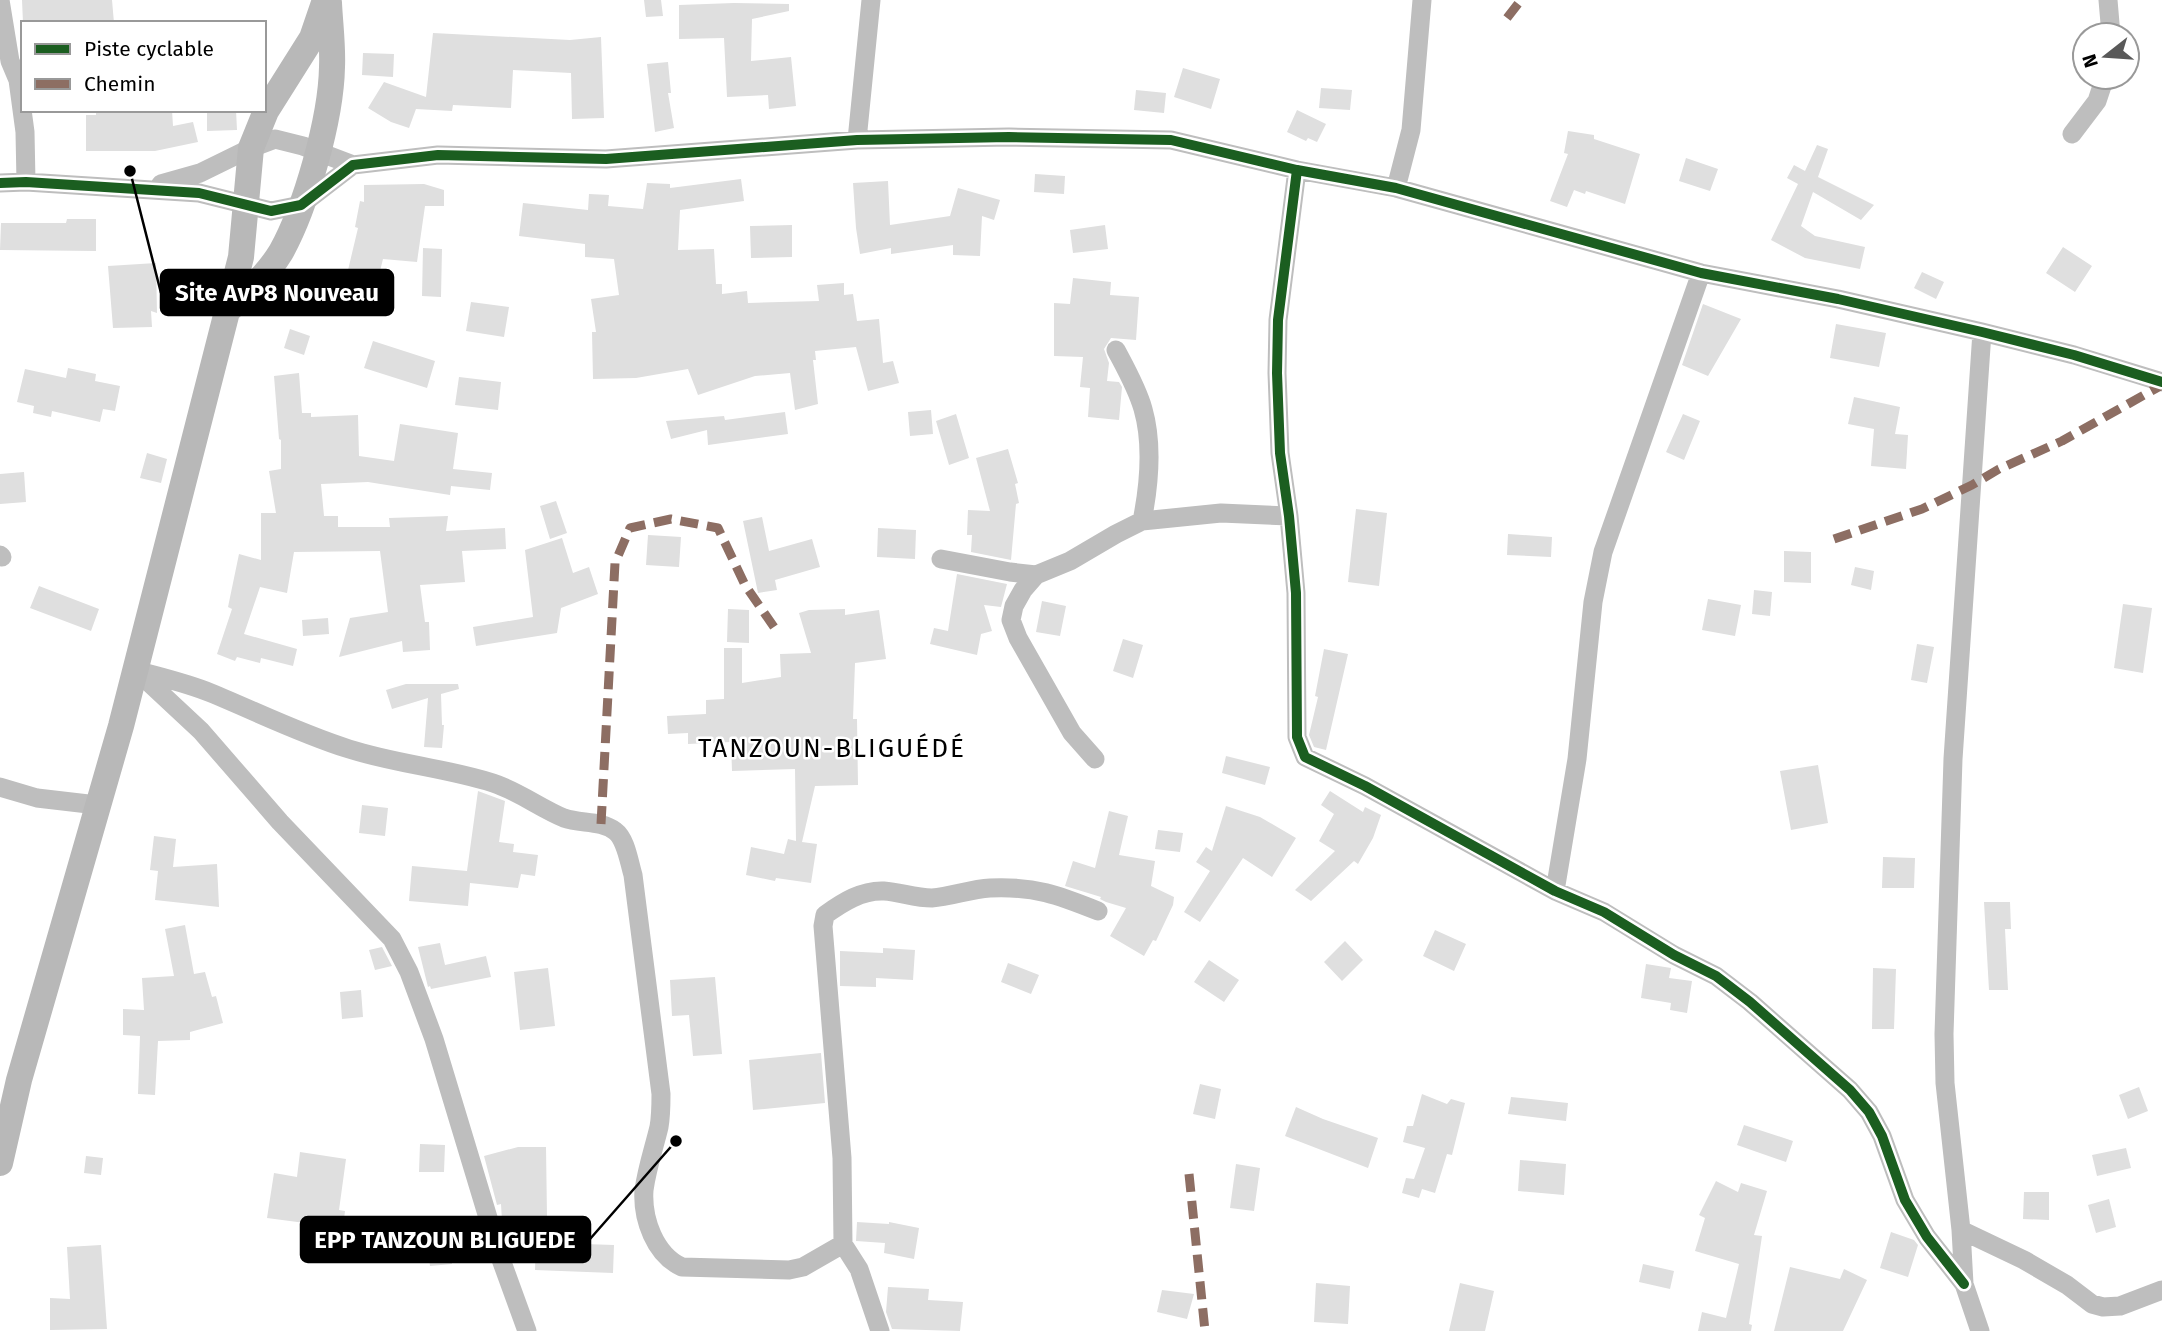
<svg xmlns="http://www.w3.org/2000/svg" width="2162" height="1331" viewBox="0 0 2162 1331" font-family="'Fira Sans',sans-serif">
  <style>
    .building { fill: #dfdfdf }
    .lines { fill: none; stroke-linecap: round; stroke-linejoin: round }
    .minor { stroke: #bebebe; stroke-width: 19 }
    .secondary { stroke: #b8b8b8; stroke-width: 26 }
    .quiet { stroke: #8d6e63; stroke-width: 9; stroke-dasharray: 18 9; stroke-linecap: butt }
    .cycleway-casing { stroke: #fff; stroke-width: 15 }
    .cycleway { stroke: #1b5e20; stroke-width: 10 }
    .labels { text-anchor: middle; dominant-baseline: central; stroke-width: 5; stroke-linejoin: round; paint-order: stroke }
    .quarter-label { font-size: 26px; letter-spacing: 2px; fill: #000; stroke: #fff }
    .leader { fill: none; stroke: #000; stroke-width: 2.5 }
    .callout-dot { fill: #000; stroke: #fff; stroke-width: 2.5 }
    .callout { fill: #000; stroke: #000; stroke-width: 2.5 }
    .callout-label { font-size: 24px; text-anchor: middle; font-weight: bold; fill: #fff }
  </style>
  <rect width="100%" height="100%" fill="#fff"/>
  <path class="building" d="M22 0H112L114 23H23Z
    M644 0H661L663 16 646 17Z
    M734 3 789 4V11L752 19 751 61 791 57 796 106 769 109 768 95 727 97 724 38 679 39V5Z
    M433 33 570 40 601 37 604 118 572 119 571 73 513 70 511 108 453 105 452 111 416 109 409 128 391 122 368 108 384 82 426 97Z
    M363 53 394 54 393 77 362 75Z
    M668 62 671 93H668L674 128 655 132 647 64Z
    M1183 68 1220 79 1211 109 1174 97Z
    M1321 88 1352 90 1350 110 1319 108Z
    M1136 90 1166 93 1164 113 1134 110Z
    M96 110H172L173 126 193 122 198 142 155 151H86V115H96Z
    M207 110H236L237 130 207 131Z
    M1297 110 1326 124 1317 142 1308 138 1306 141 1287 132Z
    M1568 131 1594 135V139L1640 154 1625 204 1586 191 1585 194 1574 190 1567 207 1550 201 1568 154 1564 153Z
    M1817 145 1828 149 1818 177 1874 205 1861 220 1813 192 1801 226 1815 236 1865 247 1860 269 1805 258 1771 240 1798 184 1787 178 1794 165 1805 171Z
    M1686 158 1718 169 1710 191 1679 181Z
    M1035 174 1065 176 1064 194 1034 192Z
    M741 179 744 201 680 210 678 250 714 249 716 284H722V294L747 291 748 303 819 301 817 285 844 283V295L853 294 857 321 879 319 883 363 893 361 899 383 868 391 856 347 815 351 816 360H813L818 404 795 410 790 373 755 376 698 395 688 369 636 378 593 379 592 332H596L591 299 619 295 614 259 585 257V244L519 236 523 203 588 210 589 194 609 195 608 206 643 209 647 183 670 184V188Z
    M888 181 890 225 950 216 958 188 1000 200 994 220 982 216 980 256 953 255V245L891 254V248L860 254 856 228 853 183Z
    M424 184 444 190V206H425L417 262 383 259 379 275 374 273 373 287 362 285 358 291 344 287 358 228 355 227 360 201 364 202V185Z
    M67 219H96V251L0 250 1 223H66Z
    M792 225V257L751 258 750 226Z
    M1105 225 1108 249 1073 253 1070 230Z
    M2063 247 2092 266 2075 292 2046 273Z
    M423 248 442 249 441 297 422 296Z
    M156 263 157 313 151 311 152 327 113 328 108 266Z
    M1922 272 1944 282 1936 299 1914 288Z
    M1073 278 1111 282 1110 295 1139 297 1136 340 1111 338 1104 349 1109 363 1107 381 1119 382 1122 387 1119 420 1088 417 1090 388 1080 387 1083 357 1054 356V303L1070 304Z
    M471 302 509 307 504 337 466 331Z
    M1703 304 1741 319 1708 376 1682 365Z
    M1836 324 1886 333 1879 367 1830 358Z
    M290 329 310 336 304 355 284 348Z
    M373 341 435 361 427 388 364 368Z
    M68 368 96 374 95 381 120 386 115 411 103 409 100 422 52 411 51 417 33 413 34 406 17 402 25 369 66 378Z
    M299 373 302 413H311V417L358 415 359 456 394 461 400 424 458 433 453 469 492 473 490 490 451 486 450 495 368 482 321 484 324 516H338V527H390L389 518 448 516 446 531 505 528 506 549 462 551 465 582 420 585 425 622H429L430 650 403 652 402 641 339 657 350 618 388 612 380 551 294 552 287 593 260 587 244 634 297 649 293 666 261 658 260 663 237 657 235 661 217 654 232 609 228 607 239 554 261 560V513H276L269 471 281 469V440L279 439 274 376Z
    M459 377 501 382 498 410 455 405Z
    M1854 397 1900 407 1895 434 1908 435 1906 469 1871 466 1874 429 1848 424Z
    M931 410 933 434 910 436 908 412Z
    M785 412 788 434 708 445 707 430 671 439 666 421 724 416 725 420Z
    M956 414 969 458 949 465 936 421Z
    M1683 414 1700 421 1684 460 1666 452Z
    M1008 449 1018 483 1015 484 1019 503 1016 504 1011 560 971 552 972 535H967L968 510 990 511 976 458Z
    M147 453 167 459 161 483 140 478Z
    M24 472 26 502 0 504V474Z
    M556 501 567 533 550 539 540 506Z
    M1356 509 1387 513 1379 586 1348 582Z
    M762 517 769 551 812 539 820 567 775 580 777 590 758 593 743 521Z
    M878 528 916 530 915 559 877 557Z
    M1508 534 1552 537 1551 557 1507 555Z
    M648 535 681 537 679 567 646 565Z
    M562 538 573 573 589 567 598 594 561 608 557 633 476 646 473 627 533 617 525 550Z
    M1784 551 1811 552V583L1784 582Z
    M1855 567 1874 571 1871 590 1851 585Z
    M957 574 1007 584 1001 607 984 605 992 631 981 634 977 655 930 644 934 628 948 631Z
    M39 586 99 609 91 631 30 608Z
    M1754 590 1772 592 1770 616 1752 614Z
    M1708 599 1741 605 1735 636 1702 630Z
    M1042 601 1066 606 1060 636 1036 632Z
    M2123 604 2152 608 2143 673 2114 668Z
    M728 609 749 610V643L727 642Z
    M845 609V615L879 610 886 659 855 663 853 719H857L858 785 815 786 802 842 817 844 811 883 776 878 775 881 746 875 751 847 784 854 788 839 796 841 795 769 732 771 731 742 688 744V733L668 734 667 716 706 714V700L724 699V648H742V683L781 677 780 654 811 653 799 613 809 610Z
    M328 618 329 634 303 636 302 620Z
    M1123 639 1143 645 1133 678 1113 671Z
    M1917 644 1934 647 1927 683 1911 680Z
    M1324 649 1348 654 1326 750 1314 747 1309 735 1318 697 1315 696Z
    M406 684H458L459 689 441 694 442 725H444L442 748 424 747 428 698 392 709 386 690Z
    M1226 756 1270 767 1265 785 1222 773Z
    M1818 765 1828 823 1791 830 1780 771Z
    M478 791 505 801 499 842 514 844 513 852 538 855 535 876 521 874 518 888 470 883 468 906 409 901 412 866 467 871Z
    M1330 791 1363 812 1365 807 1381 815 1373 838 1358 864 1354 861 1311 901 1295 890 1335 851 1319 841 1334 814 1321 805Z
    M362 805 388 808 385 836 359 833Z
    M1226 806 1260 817 1296 838 1272 877 1243 858 1200 922 1184 912 1210 871 1196 862 1206 847 1212 851Z
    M1109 811 1128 816 1119 855 1155 861 1151 886 1174 897 1173 905 1156 941 1153 940 1144 956 1110 936 1126 908 1106 902 1100 899 1101 897 1065 886 1073 861 1095 868Z
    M1158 830 1183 833 1180 852 1155 849Z
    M154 836 176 839 173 867 217 864 219 907 155 900 158 871 150 870Z
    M1883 857 1915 858 1914 888H1882Z
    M1984 902H2010L2011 929H2005L2008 990H1989Z
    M185 925 194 974 205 972 212 997 216 996 223 1023 190 1032V1040L158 1041 155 1095 138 1094 140 1036 123 1035V1009L144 1010 142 978 174 976 165 929Z
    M1435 930 1466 944 1454 971 1423 956Z
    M1345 941 1363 960 1342 981 1324 962Z
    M440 943 445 965 486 956 491 977 431 989 430 986 428 987 418 947Z
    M382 947 392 966 375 970 369 950Z
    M883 948 915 950 913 980 876 978V987L840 986V951L883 953Z
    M1209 960 1239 980 1224 1002 1194 982Z
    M1008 963 1039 975 1031 994 1001 982Z
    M1646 964 1671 968 1669 978 1692 981 1687 1013 1670 1010 1671 1003 1641 998Z
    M548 968 555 1026 520 1030 514 972Z
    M1873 968 1896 969 1894 1029H1872Z
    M715 977 722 1054 693 1056 689 1015 672 1016 670 980Z
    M361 990 363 1017 342 1019 340 992Z
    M821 1053 825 1103 753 1110 749 1060Z
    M1200 1084 1221 1089 1215 1119 1193 1114Z
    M2139 1087 2148 1111 2128 1119 2119 1095Z
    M1422 1094 1447 1104 1451 1099 1465 1103 1452 1155 1447 1154 1435 1193 1422 1189 1419 1198 1402 1193 1406 1178 1414 1179 1425 1148 1403 1142 1407 1126H1413Z
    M1511 1097 1568 1103 1566 1121 1508 1114Z
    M1296 1107 1323 1119 1378 1138 1368 1168 1285 1136Z
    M1744 1125 1793 1141 1786 1162 1737 1145Z
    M420 1144 445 1145 444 1172H419Z
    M518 1147H546L547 1217H554L555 1243 614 1245 613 1273 535 1270 536 1238 507 1239 502 1221 501 1204 497 1205 484 1156Z
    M2126 1148 2131 1168 2097 1176 2092 1155Z
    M300 1152 346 1159 339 1210 345 1211 343 1228 267 1218 274 1173 297 1177Z
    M86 1156 103 1158 101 1175 84 1173Z
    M1520 1160 1566 1164 1564 1195 1518 1191Z
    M1236 1164 1260 1168 1254 1211 1230 1208Z
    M1716 1181 1738 1192 1741 1183 1767 1191 1754 1235 1762 1236 1749 1324 1752 1325 1751 1331H1698L1702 1312 1726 1318 1739 1264 1695 1251 1705 1218 1699 1215Z
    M2024 1192H2049V1220L2023 1219Z
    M2109 1199 2116 1227 2096 1233 2088 1205Z
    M857 1222 889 1224V1222L919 1228 914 1259 884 1253 885 1243 856 1241Z
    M1891 1232 1914 1240 1918 1245 1908 1277 1880 1268Z
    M450 1240 452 1264 430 1266 427 1242Z
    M101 1245 107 1329 50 1330V1298L70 1299 67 1247Z
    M1643 1264 1674 1271 1670 1289 1639 1282Z
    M1790 1267 1840 1279 1844 1269 1867 1280 1843 1331H1774Z
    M1316 1283 1350 1286 1348 1324 1314 1322Z
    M1460 1283 1494 1291 1485 1331H1449Z
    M888 1287 929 1289 928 1300 963 1302 960 1331 892 1329 886 1312Z
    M1162 1290 1194 1294 1187 1319 1157 1312Z"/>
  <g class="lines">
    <path class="minor" d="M0 0 10 61 18 80 25 132 26 182
      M2108 0 2111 35
      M2072 134 2097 101 2105 77
      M857 140 871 0
      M1297 170 1278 320 1277 373 1280 453 1289 516 1296 593 1297 737 1305 757 1365 786 1555 891 1604 912 1674 955 1716 976 1750 1002 1850 1090 1869 1112 1882 1136 1905 1200 1927 1237 1964 1284
      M0 183 26 182 199 193 271 211 301 205 353 165 438 155 606 159 857 140 1009 137 1171 140 1297 170 1396 188 1701 273 1838 299 1982 332 2074 355 2162 382
      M161 184 200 173 251 148 275 139 303 146 353 165
      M1396 188 1411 130 1422 0
      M1116 350C1126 369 1137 388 1143 409 1153 444 1149 486 1142 521
      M0 555 2 557
      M941 559 1010 572 1036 575 1070 561 1116 534 1142 521 1221 513 1289 516
      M1036 575 1023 590 1014 606 1011 620 1018 638 1072 733 1095 759
      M135 670C160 677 187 683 211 693 257 712 301 734 349 749 396 764 446 768 493 783 518 791 540 808 564 818 580 824 601 820 615 831 626 839 629 862 633 875L661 1094C661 1105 661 1116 659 1127 654 1148 647 1168 644 1190 642 1219 655 1255 682 1267L789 1270 803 1267 843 1244
      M141 675 201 731 280 822 392 939 409 972 434 1039 499 1254 527 1331
      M0 787 37 798 97 805
      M1555 891 1577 759 1593 602 1603 552 1701 273
      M1961 1230 2024 1260 2067 1285 2092 1304 2103 1307 2120 1306 2162 1290
      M880 1331 859 1269 843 1244 842 1158 823 926 825 915C843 902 862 890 884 891 900 892 915 898 932 898 951 897 970 889 990 888 1035 886 1058 895 1098 911
      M1980 1331 1964 1284 1961 1230 1945 1083 1944 1034 1953 759 1982 332"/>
    <path class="secondary" d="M227 311C246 294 267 275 281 252 306 207 331 119 332 67 333 46 330 24 329 3
      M0 1163 19 1080 121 726 241 257 251 148 266 111 312 38 325 0"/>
    <path class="quiet" d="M1507 18 1521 0
      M1834 539 1922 509 1972 485 1999 469 2062 441 2162 385
      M601 824 615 563 630 528 671 519 718 528 745 585 774 627
      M1189 1174 1205 1331"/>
    <g class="cycleway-casing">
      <path id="cycleway" d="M1297 170 1278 320 1277 373 1280 453 1289 516 1296 593 1297 737 1305 757 1365 786 1555 891 1604 912 1674 955 1716 976 1750 1002 1850 1090 1869 1112 1882 1136 1905 1200 1927 1237 1964 1284
        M0 183 26 182 199 193 271 211 301 205 353 165 438 155 606 159 857 140 1009 137 1171 140 1297 170 1396 188 1701 273 1838 299 1982 332 2074 355 2162 382"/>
    </g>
    <use href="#cycleway" class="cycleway"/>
  </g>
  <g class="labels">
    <g class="quarter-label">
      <text x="832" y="748">TANZOUN-BLIGUÉDÉ</text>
    </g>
  </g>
  <path class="leader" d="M130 171L161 293M676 1141L590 1239"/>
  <g class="callout-dot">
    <circle cx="130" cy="171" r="7"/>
    <circle cx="676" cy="1141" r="7"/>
  </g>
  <g class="callout">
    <rect x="161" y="270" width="232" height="45" rx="7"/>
    <rect x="301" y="1217" width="289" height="45" rx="7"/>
  </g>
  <g class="callout-label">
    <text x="277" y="301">Site AvP8 Nouveau</text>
    <text x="445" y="1248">EPP TANZOUN BLIGUEDE</text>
  </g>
  <rect x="21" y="21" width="245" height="91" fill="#ffffff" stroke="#999999" stroke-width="2"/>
  <rect x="35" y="44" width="35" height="10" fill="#1b5e20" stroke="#999999" stroke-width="2"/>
  <text x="84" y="56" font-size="21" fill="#000000">Piste cyclable</text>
  <rect x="35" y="79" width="35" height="10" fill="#8d6e63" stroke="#999999" stroke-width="2"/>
  <text x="84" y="91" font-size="21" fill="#000000">Chemin</text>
  <g transform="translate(2106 56) rotate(253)"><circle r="33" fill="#ffffff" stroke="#999999" stroke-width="2"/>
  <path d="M0-5L12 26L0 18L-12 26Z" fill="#595959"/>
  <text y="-10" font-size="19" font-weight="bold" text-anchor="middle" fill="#000000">N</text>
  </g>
</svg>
